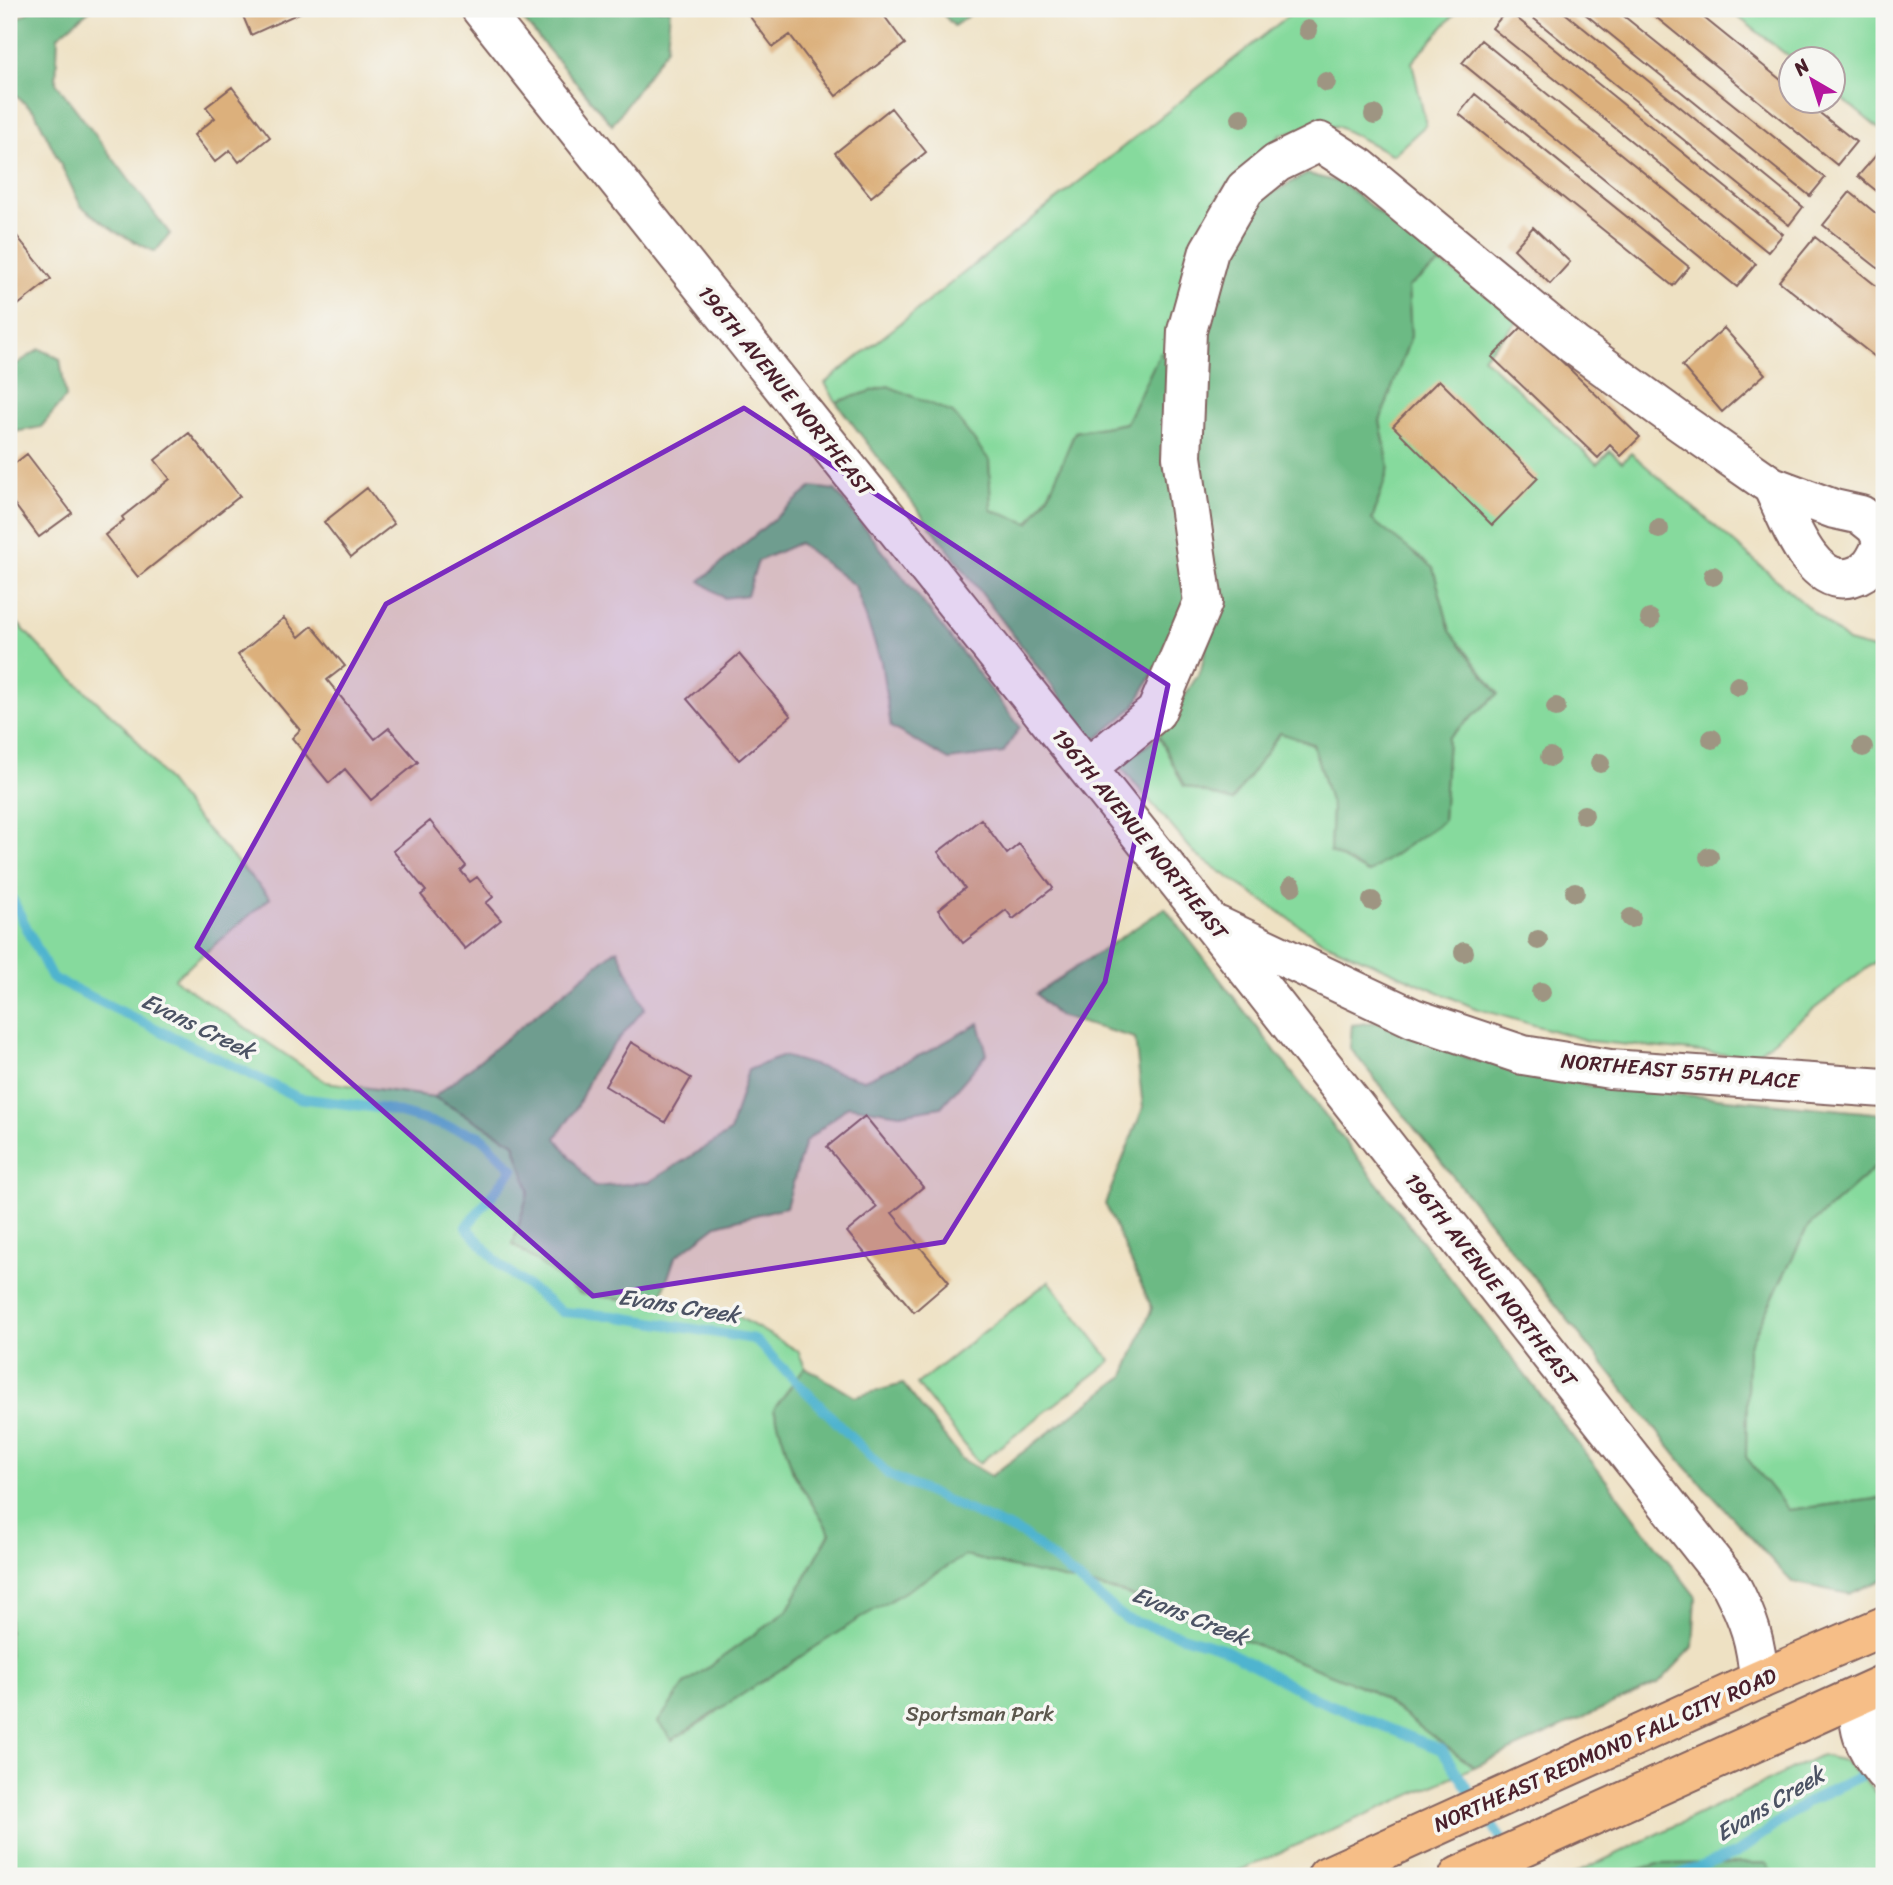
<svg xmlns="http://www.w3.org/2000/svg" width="1893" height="1885" viewBox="0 0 1893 1885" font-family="Sriracha,sans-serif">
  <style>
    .green { fill: #86da9d; stroke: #687c64; stroke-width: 2 }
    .forest { fill: #6cba84; stroke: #5b6c58; stroke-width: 2 }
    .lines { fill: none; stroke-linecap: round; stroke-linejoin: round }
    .stream { stroke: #50b4cf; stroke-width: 10 }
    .building { fill: #dcb07c }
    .minor-casing { stroke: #836360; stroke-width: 42 }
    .major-casing { stroke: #836360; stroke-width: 42 }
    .minor { stroke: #fff; stroke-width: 38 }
    .major { stroke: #f6be87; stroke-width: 38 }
    .tree { fill: #9e9582 }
    .marked { fill: #7b2cbf; fill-opacity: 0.2; stroke: #7b2cbf; stroke-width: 5; stroke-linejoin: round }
    .labels { text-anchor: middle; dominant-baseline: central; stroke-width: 7; stroke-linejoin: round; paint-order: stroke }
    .street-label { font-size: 21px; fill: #4a1f2b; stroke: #f6f6f2 }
    .park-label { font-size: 21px; fill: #5c574d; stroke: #f6f6f2 }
    .water-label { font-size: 23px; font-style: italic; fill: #4c5364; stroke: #f6f6f2 }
  </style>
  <rect width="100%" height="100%" fill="#f6f6f2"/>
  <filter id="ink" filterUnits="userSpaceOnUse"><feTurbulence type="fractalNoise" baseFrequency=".0143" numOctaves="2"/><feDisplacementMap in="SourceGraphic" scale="14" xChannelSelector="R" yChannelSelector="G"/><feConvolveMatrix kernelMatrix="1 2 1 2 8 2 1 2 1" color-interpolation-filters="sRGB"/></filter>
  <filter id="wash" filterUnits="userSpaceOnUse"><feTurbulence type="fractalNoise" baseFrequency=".00686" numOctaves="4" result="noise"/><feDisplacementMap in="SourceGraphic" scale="28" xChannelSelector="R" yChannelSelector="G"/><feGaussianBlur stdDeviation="1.57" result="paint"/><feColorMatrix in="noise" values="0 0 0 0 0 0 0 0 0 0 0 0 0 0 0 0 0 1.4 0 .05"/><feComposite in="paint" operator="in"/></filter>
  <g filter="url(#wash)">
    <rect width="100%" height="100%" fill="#eee1c3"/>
    <path class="green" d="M1297 9H1459L1412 62 1426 125 1393 155 1337 126 1282 134 1221 191 1190 270 1175 354 1160 353 1126 423 1075 432 1050 492 1029 524 991 510 989 460 888 386 836 402 825 383Z
      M1728 9H1884V133L1834 92V60L1792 59Z
      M1441 263 1520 319 1483 357 1597 464 1610 451 1622 462 1631 453 1848 642 1884 652V955L1752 1057 1589 1041 1475 1008 1322 941 1196 855 1120 766 1159 736 1184 786 1280 733 1313 744 1332 808 1330 851 1443 821 1448 738 1498 693 1450 631 1433 568 1372 521 1389 467 1380 421 1411 336 1408 287Z
      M9 614 53 661 132 734 192 813 270 898 174 979 326 1082 434 1097 514 1143 529 1190 513 1244 581 1294 732 1313 798 1351 805 1367 774 1410 793 1472 830 1533 787 1611 685 1684 672 1740 710 1717 959 1521 1077 1582 1127 1594 1370 1690 1474 1767 1227 1876H9Z
      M1884 1159V1498L1788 1510 1746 1457 1747 1348 1807 1228Z
      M1049 1281 1111 1361 979 1463 917 1384Z
      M1821 1755 1844 1761 1884 1800V1876H1774L1766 1863 1658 1864 1614 1876H1571Z"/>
    <path class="forest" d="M33 9H91L58 36 56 83 170 234 155 252 116 232 81 206 35 112 9 90V24Z
      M514 9H670L667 48 612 125Z
      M938 9H978L954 26Z
      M1307 174 1342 183 1441 263 1408 287 1411 336 1380 421 1389 467 1372 520 1433 568 1450 631 1498 694 1448 738 1443 821 1368 873 1330 852 1332 808 1313 744 1280 733 1232 801 1184 786 1159 736 1201 670 1217 596 1197 465 1200 350 1219 265 1264 197Z
      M40 349 60 359 66 397 41 427 9 433V369Z
      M1160 353 1175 354 1187 596 1170 644 1134 707 1094 741 836 402 888 386 953 413 989 460 991 510 1029 523 1050 492 1075 432 1126 423Z
      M812 487 835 490 1020 727 1003 753 949 760 891 727 881 662 855 586 799 543 758 561 747 595 724 598 700 581Z
      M1165 908 1696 1597 1693 1647 1659 1683 1474 1767 1370 1690 1127 1594 965 1556 854 1622 672 1740 658 1722 685 1684 787 1611 830 1533 793 1472 774 1409 805 1367 855 1397 903 1384 962 1459 991 1476 1124 1376 1152 1308 1105 1204 1143 1108 1135 1038 1058 1016 1036 994Z
      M617 949 645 1008 595 1067 578 1105 556 1138 594 1187 649 1182 730 1132 748 1070 783 1056 864 1080 925 1053 979 1023 987 1054 941 1107 900 1114 848 1106 805 1142 786 1207 717 1225 675 1257 659 1304 581 1294 513 1244 529 1190 514 1143 434 1097Z
      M1376 1022 1470 1059 1591 1086 1884 1114V1159L1807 1228 1748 1348 1746 1457 1788 1510 1884 1498V1579L1849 1594 1792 1582 1685 1466 1350 1048 1352 1025Z
      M1766 1863 1774 1876H1614L1658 1864Z"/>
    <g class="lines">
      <path class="stream" d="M9 893 52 978 299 1098 386 1109 480 1136 513 1169 466 1227 501 1266 562 1312 614 1316 754 1339 889 1475 1024 1535 1126 1619 1222 1648 1314 1698 1442 1750 1526 1876
        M1675 1876 1737 1853 1807 1802 1875 1769"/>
    </g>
    <g id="blocks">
      <path class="building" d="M240 9H308L251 35Z
        M744 9H879L905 44 836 96 790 35 773 47Z
        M1522 9H1560L1803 207 1789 225Z
        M1579 9H1615L1825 178 1810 196Z
        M1646 9H1693L1792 89V102H1806L1856 142 1837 165Z
        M1507 10 1783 234 1768 252 1492 28Z
        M1481 40 1756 264 1737 287 1462 63Z
        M232 87 270 137 239 162 230 150 215 162 194 135 215 118 206 107Z
        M1475 94 1689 267 1673 286 1459 114Z
        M891 108 926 152 871 197 835 153Z
        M1878 153 1884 159V197L1858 176Z
        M1850 192 1884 220V273L1823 225Z
        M9 226 51 279 13 309 9 303Z
        M1533 227 1570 262 1550 284 1514 249Z
        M1815 237 1884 292V364L1779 281Z
        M1524 325 1640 437 1621 456 1610 445 1598 458 1492 357Z
        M1724 328 1765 374 1722 412 1682 366Z
        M1439 380 1538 478 1492 525 1393 426Z
        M189 433 240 496 138 577 105 535 124 520 122 517 170 479 155 460Z
        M27 454 72 513 39 537 9 497V468Z
        M367 488 394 524 351 557 324 522Z
        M284 618 299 637 312 626 345 666 327 680 375 739 389 728 418 762 371 800 345 769 329 783 292 738 300 730 238 655Z
        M739 654 791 716 739 760 687 699Z
        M981 819 1007 854 1019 844 1053 888 1013 919 1006 910 963 943 938 910 965 888 938 852Z
        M430 821 466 866 461 871 470 882 477 877 493 897 486 903 501 920 465 949 421 895 426 891 393 851Z
        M631 1042 691 1078 665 1122 605 1086Z
        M865 1116 923 1187 892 1213 949 1282 914 1312 847 1232 877 1207 827 1147Z"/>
    </g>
  </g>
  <g filter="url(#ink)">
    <use href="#blocks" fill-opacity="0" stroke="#836360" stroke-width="2"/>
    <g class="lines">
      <g class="minor-casing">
        <path id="minor" d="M481 9 1210 922 1731 1585C1749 1620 1756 1640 1759 1680
          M1087 768 1156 712 1203 602 1182 457 1187 331 1209 251 1245 189 1277 163 1320 142 1359 167 1574 345 1683 424 1772 486 1834 509 1861 515 1876 527 1883 542C1876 559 1870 572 1852 577 1810 589 1787 515 1772 486
          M1218 926 1413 1018 1523 1055 1610 1069 1884 1088
          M1861 1695C1855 1727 1864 1747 1884 1772"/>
      </g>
      <g class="major-casing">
        <path id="major" d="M1327 1876 1759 1680 1884 1626
          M1459 1876 1884 1684"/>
      </g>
      <use href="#minor" class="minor"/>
      <use href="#major" class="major"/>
    </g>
    <g class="tree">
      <circle cx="1308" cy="30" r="10"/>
      <circle cx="1326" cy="82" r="10"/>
      <circle cx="1374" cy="115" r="10"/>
      <circle cx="1241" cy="118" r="10"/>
      <circle cx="1659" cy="529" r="10"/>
      <circle cx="1713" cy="576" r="10"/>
      <circle cx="1650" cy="619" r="10"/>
      <circle cx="1738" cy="686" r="10"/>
      <circle cx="1556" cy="707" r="10"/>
      <circle cx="1712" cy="739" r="10"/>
      <circle cx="1863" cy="747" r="10"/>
      <circle cx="1550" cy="757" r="10"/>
      <circle cx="1600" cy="763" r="10"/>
      <circle cx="1584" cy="815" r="10"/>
      <circle cx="1709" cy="857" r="10"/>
      <circle cx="1292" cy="886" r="10"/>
      <circle cx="1575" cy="892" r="10"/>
      <circle cx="1372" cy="901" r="10"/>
      <circle cx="1631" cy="918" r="10"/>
      <circle cx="1538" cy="940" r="10"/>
      <circle cx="1464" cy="952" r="10"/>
      <circle cx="1541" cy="992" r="10"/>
    </g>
  </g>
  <path class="marked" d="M744 408 1168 685 1105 982 944 1242 593 1296 197 947 386 604Z"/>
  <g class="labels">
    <g class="street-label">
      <text transform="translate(786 391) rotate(51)">196TH AVENUE NORTHEAST</text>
      <text transform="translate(1140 834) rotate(51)">196TH AVENUE NORTHEAST</text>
      <text transform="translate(1680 1071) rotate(5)">NORTHEAST 55TH PLACE</text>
      <text transform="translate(1491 1280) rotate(52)">196TH AVENUE NORTHEAST</text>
      <text transform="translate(1605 1750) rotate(-24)">NORTHEAST REDMOND FALL CITY ROAD</text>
    </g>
    <g class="park-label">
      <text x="980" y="1714">Sportsman Park</text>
    </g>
    <g class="water-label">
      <text transform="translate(198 1026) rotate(26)">Evans Creek</text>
      <text transform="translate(679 1306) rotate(9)">Evans Creek</text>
      <text transform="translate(1190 1616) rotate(22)">Evans Creek</text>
      <text transform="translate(1770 1804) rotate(-31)">Evans Creek</text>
    </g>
  </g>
  <rect width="1893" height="1885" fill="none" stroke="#f6f6f2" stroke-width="35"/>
  <g transform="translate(1812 80) rotate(321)"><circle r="33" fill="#f6f6f2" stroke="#b1a0a2" stroke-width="2"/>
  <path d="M0-5L12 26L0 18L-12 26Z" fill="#b5179e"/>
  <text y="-10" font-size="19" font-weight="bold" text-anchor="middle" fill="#4a1f2b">N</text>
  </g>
</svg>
